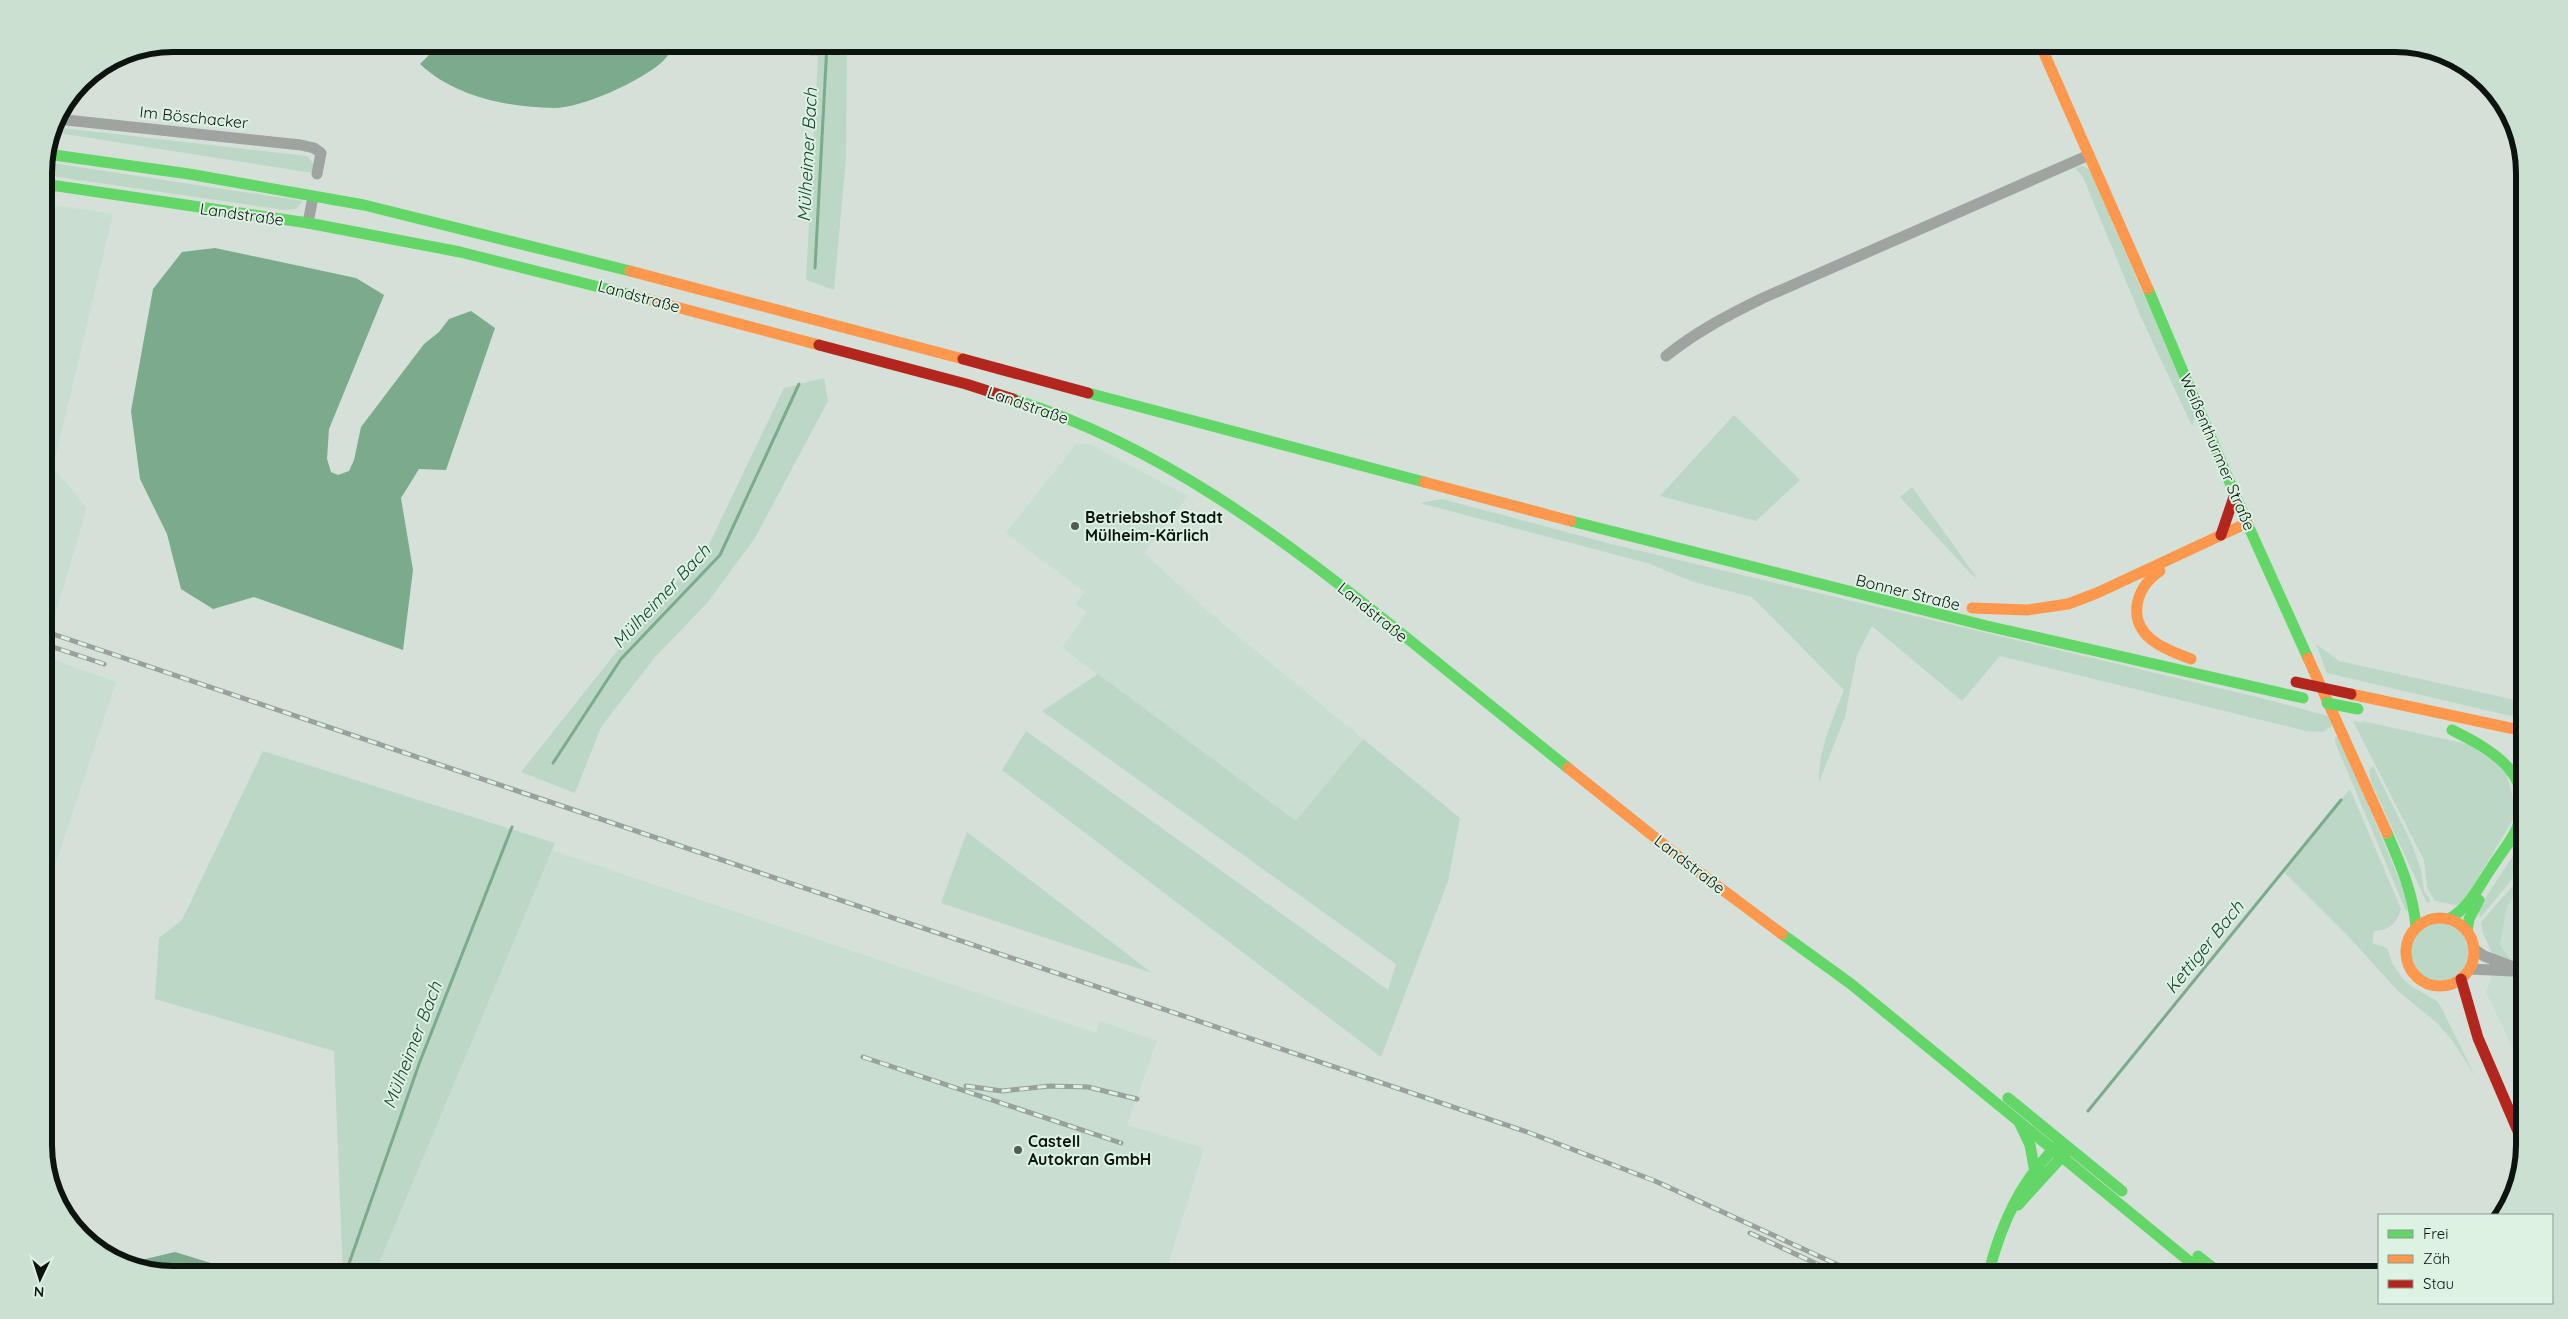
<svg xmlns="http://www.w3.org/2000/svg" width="2568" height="1319" viewBox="0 0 2568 1319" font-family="Quicksand,sans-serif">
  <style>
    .built { fill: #c9ded0 }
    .green { fill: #bcd7c5 }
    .water { fill: #7caa8d }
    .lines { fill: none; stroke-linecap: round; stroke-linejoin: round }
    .stream { stroke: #7caa8d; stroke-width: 3 }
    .street { stroke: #9fa4a1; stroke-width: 11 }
    .fast { stroke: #63d668; stroke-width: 11 }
    .slow { stroke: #ff974d; stroke-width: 11 }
    .jam { stroke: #b3261e; stroke-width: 11 }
    .rail-casing { stroke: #9aa09c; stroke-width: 5 }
    .rail { stroke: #ddf2e3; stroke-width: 3; stroke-dasharray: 9; stroke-linecap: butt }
    .fast-bridge { stroke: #63d668; stroke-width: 11 }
    .jam-bridge { stroke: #b3261e; stroke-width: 11 }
    .poi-dot { fill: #535b55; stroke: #ddf2e3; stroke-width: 2 }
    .labels { text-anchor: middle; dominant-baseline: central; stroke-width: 4; stroke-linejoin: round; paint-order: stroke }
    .street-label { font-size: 16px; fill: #0d140f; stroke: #ddf2e3 }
    .poi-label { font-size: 16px; font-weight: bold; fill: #0d140f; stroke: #ddf2e3; text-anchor: start }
    .water-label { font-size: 18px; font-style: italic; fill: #18472d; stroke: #ddf2e3 }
    .rim { fill: none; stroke: #0d140f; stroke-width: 6 }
  </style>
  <rect width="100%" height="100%" fill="#d5e0d8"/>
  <path class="built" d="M44 204 113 214 53 468 87 508 54 618 44 614Z
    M1076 444H1089L1188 496 1144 553 1211 614 1363 739 1296 821 1062 648 1087 612 1075 604 1085 592 1006 533Z
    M44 656 116 682 44 899Z
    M552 850 1096 1033 1100 1021 1157 1041 1127 1125 1204 1148 1165 1275H374Z
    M2524 881V964L2511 961 2500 944 2507 907Z
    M2493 973 2524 977V1072L2486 992Z"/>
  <path class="green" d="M810 44H847L846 158 834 290 806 280 818 56H810Z
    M53 127 307 156 314 164 313 173 52 132Z
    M45 162 303 201 296 209 285 210 44 175Z
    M2082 166 2089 169 2196 415 2192 426 2140 315 2083 177 2075 168Z
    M824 378 828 401 755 538 707 603 655 657 601 727 575 793 521 772 657 601 705 553 784 388Z
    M1734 415 1800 480 1756 521 1660 496Z
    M1912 487 1977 578 1971 574 1900 497Z
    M1442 499 1611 544 2261 698 2332 717 2334 724 2323 732 2306 731 2000 656 1962 701 1872 626 1857 655 1845 717 1819 782C1818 751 1833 718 1844 690L1752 597 1694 582 1647 563 1420 503Z
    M2316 644 2339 661 2524 702V719L2327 673Z
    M1098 674 1296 821 1363 739 1460 818 1448 881 1381 1057 1002 770 1026 731 1388 990 1396 964 1042 711Z
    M2353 721 2363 723 2362 721 2467 744 2505 768 2517 813 2461 906 2435 901 2427 888 2424 860Z
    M2339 735 2412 910 2406 911 2335 742V738Z
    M263 751 555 843 374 1275H343L334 1051 155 999 159 938 182 920Z
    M2373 766 2411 842 2421 870 2424 891 2431 901 2427 903 2371 782 2369 770Z
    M2350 789 2401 909C2396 925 2389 930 2374 931L2372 943 2387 948 2392 963 2403 979 2411 986 2437 1001 2441 1007 2475 1076 2452 1040 2437 1023 2397 990 2350 938 2282 870Z
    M967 832 1152 973 941 903Z
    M2524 839V865L2480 918 2478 909Z
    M2524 873V881L2507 907 2500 944 2511 961 2494 957 2483 933 2481 922Z
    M2411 952a29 29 0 1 1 58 0a29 29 0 1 1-58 0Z"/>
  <path class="water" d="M440 44H675C671 50 667 58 662 62 641 81 582 108 554 108 507 107 455 97 420 64Z
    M1034 44H1098C1081 58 1053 51 1034 44Z
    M215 248 356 278 384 295 329 429 327 459 331 472 338 475 349 471 354 460 361 427 424 344 439 332 449 319 471 311 495 328 446 470 419 469 401 498 413 570 403 650 254 597 213 609 181 589 167 534 140 479 131 411 153 289 182 252Z
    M175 1252 237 1271 243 1275H174L124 1264Z"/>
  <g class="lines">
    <path class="stream" d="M815 268 827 44
      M553 763 621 659 720 555 799 384
      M2088 1111 2341 800
      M345 1275 419 1064 512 827"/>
    <path class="street" d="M57 119 301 145 314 148 321 153 317 174
      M308 223 312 202
      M1666 356C1696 332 1728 315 1763 298L2089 155
      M2474 949 2484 956 2524 971
      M2470 969 2513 971"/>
    <path class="fast" d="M47 154 189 174 364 205 630 271
      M44 184 308 223 460 252 635 296
      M2148 289 2247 523 2308 658
      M1088 393 1424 482
      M1013 399C1161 446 1278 535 1397 630 1454 676 1511 722 1568 768
      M1571 521 1987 626 2303 698
      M2387 833C2400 863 2414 895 2416 928
      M2449 919C2470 907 2479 886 2492 867 2500 854 2511 842 2517 828 2538 775 2492 750 2452 730
      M2467 931 2469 919 2479 900
      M1782 934 1851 984 2206 1275
      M2008 1098 2122 1191
      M2020 1124 2030 1145 2034 1167
      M2018 1205 2068 1150
      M2198 1256 2222 1275
      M1988 1275C2001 1224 2021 1179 2060 1143"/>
    <path class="slow" d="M2040 44 2148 289
      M630 271 963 359
      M635 296 819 345
      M1424 482 1571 521
      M2160 571C2136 587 2126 620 2152 640 2163 649 2178 654 2191 659
      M1972 608 2027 610 2068 604 2097 593 2247 523
      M2308 658 2387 833
      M2351 694 2524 731
      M1568 768 1688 864 1782 934
      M2406 952a34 34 0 1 1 68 0a34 34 0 1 1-68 0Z"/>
    <path class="jam" d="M819 345 966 384 1013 399
      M963 359 1088 393
      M2221 535 2235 494
      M2461 979 2478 1038 2524 1145"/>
    <g class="rail-casing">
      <path id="rail" d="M44 631 1530 1133 1655 1181 1860 1275
        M44 644 104 664
        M863 1057 1121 1143
        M966 1086 1002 1091 1050 1086 1088 1087 1137 1099
        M1750 1233 1841 1275"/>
    </g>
    <use href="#rail" class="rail"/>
    <path class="fast-bridge" d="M2327 703 2358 709"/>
    <path class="jam-bridge" d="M2296 682 2351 694"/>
  </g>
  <g class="poi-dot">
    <circle cx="1075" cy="526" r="5"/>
    <circle cx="1018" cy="1150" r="5"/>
  </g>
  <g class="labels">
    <g class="street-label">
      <text transform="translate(194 117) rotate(6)">Im Böschacker</text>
      <text transform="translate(242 214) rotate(8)">Landstraße</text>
      <text transform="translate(639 296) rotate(15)">Landstraße</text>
      <text transform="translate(1028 405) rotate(19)">Landstraße</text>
      <text transform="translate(2218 452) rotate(67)">Weißenthurmer Straße</text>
      <text transform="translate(1908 592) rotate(14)">Bonner Straße</text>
      <text transform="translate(1373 612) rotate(39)">Landstraße</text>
      <text transform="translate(1690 864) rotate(38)">Landstraße</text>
    </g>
    <g class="poi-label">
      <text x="1085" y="517">Betriebshof Stadt<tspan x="1085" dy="18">Mülheim-Kärlich</tspan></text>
      <text x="1028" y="1141">Castell<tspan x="1028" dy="18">Autokran GmbH</tspan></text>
    </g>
    <g class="water-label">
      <text transform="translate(807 155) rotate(-87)">Mülheimer Bach</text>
      <text transform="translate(661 596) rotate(-47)">Mülheimer Bach</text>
      <text transform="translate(2204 947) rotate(-51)">Kettiger Bach</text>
      <text transform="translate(412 1045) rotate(-69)">Mülheimer Bach</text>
    </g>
  </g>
  <path d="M0 0H2568V1319H0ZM173 52H2395A121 121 0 0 1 2516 173V1145A121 121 0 0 1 2395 1266H173A121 121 0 0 1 52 1145V173A121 121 0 0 1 173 52Z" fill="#cce0d2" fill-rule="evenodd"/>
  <path class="rim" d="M173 52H2395A121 121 0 0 1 2516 173V1145A121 121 0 0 1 2395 1266H173A121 121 0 0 1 52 1145V173A121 121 0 0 1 173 52Z"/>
  <rect x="2378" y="1214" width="175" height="90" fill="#ddf2e3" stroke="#8a998e"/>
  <rect x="2388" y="1230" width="25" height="8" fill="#63d668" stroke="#8a998e"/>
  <text x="2423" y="1239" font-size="15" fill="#0d140f">Frei</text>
  <rect x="2388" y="1255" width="25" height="8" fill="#ff974d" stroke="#8a998e"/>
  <text x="2423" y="1264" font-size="15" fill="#0d140f">Zäh</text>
  <rect x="2388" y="1280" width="25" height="8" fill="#b3261e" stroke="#8a998e"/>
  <text x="2423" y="1289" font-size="15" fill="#0d140f">Stau</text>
  <g transform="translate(40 1279) rotate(184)" stroke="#ddf2e3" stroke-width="4" paint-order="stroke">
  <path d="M0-4L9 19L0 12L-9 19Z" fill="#0d140f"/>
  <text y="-8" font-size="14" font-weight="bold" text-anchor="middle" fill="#0d140f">N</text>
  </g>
</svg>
